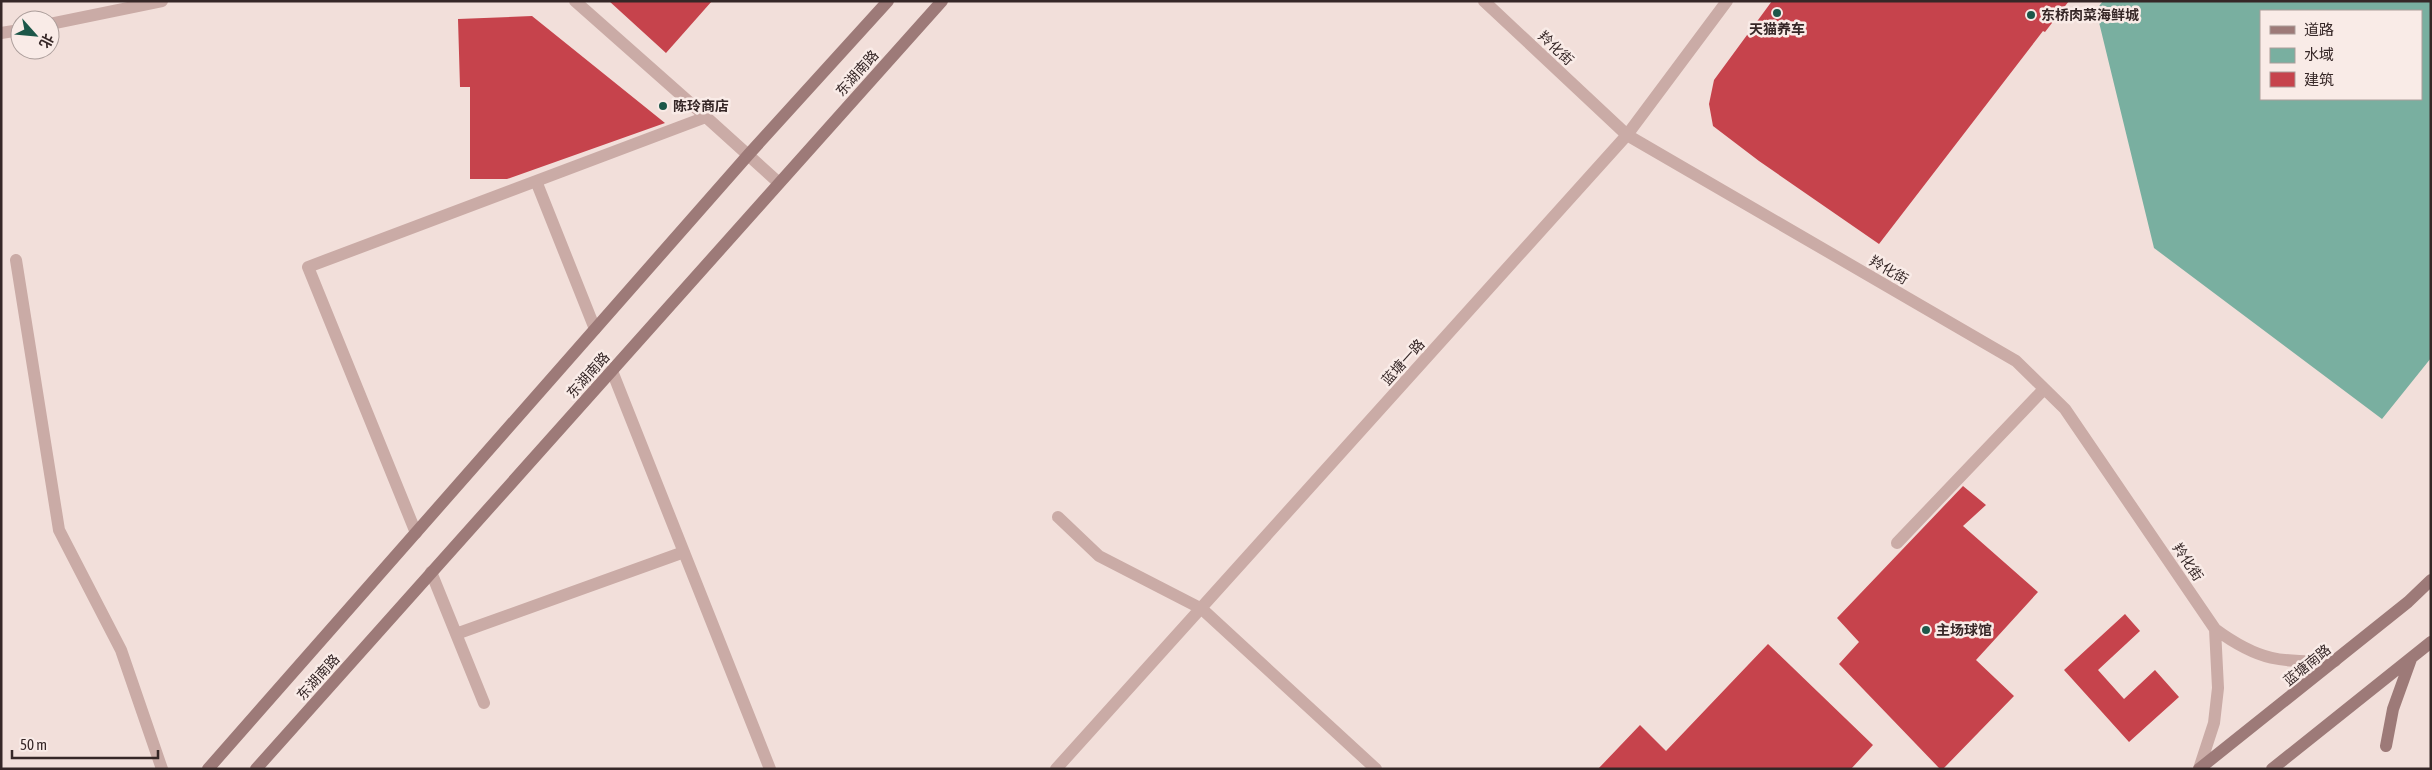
<svg xmlns="http://www.w3.org/2000/svg" width="2432" height="770" viewBox="0 0 2432 770" font-family="'Asap Condensed','Noto Sans SC',sans-serif">
  <style>
    .water { fill: #79afa0; fill-rule: evenodd }
    .building { fill: #c6434c }
    .lines { fill: none; stroke-linecap: round; stroke-linejoin: round }
    .street { stroke: #caaba6; stroke-width: 12 }
    .secondary { stroke: #9d7a78; stroke-width: 12 }
    .poi-dot { fill: #1c5749; stroke: #f9ebe7; stroke-width: 2 }
    .labels { text-anchor: middle; dominant-baseline: central; stroke-width: 5; stroke-linejoin: round; paint-order: stroke }
    .poi-label { font-size: 14px; font-weight: bold; fill: #362727; stroke: #f9ebe7; text-anchor: start }
    .street-label { font-size: 14px; fill: #362727; stroke: #f9ebe7 }
  </style>
  <rect width="100%" height="100%" fill="#f2dfda"/>
  <path class="water" d="M2103 1H2431V358L2382 419 2154 248 2096 10ZM2261 11H2421V99H2261Z"/>
  <path class="building" d="M609 1H712L666 53Z
    M1772 1H2069L2045 32 2043 31 1879 244 1759 161 1713 126 1709 104 1714 80Z
    M532 16 665 123 507 179H470V87H460L458 19Z
    M1963 486 1986 505 1963 526 2038 592 1976 660 2014 696 1943 769H1940L1839 664 1859 642 1837 618Z
    M2125 614 2140 631 2098 670 2124 699 2155 670 2179 697 2129 742 2064 670Z
    M1768 644 1873 745 1851 769H1598L1640 725 1666 751Z"/>
  <g class="lines">
    <path class="street" d="M575 1 706 117
      M1484 1 1627 135 2016 361 2065 409 2215 629C2260 662 2280 662 2335 661
      M50 24 162 1
      M1 33 20 30
      M536 181 595 329
      M16 260 59 530 121 650 162 769
      M612 371 770 769
      M1058 517 1099 556 1202 609 1376 769
      M416 533 308 267 706 117 779 183
      M1897 543 2044 389
      M431 572 484 703
      M456 634 684 552
      M1056 769 1627 135 1727 1
      M2199 769 2214 723 2218 688 2215 629"/>
    <path class="secondary" d="M2386 746 2393 709 2411 659
      M208 769 749 154 888 1
      M256 769 942 1
      M2199 769 2408 602 2431 580
      M2272 769 2431 642"/>
  </g>
  <g class="poi-dot">
    <circle cx="1777" cy="13" r="5"/>
    <circle cx="2031" cy="15" r="5"/>
    <circle cx="663" cy="106" r="5"/>
    <circle cx="1926" cy="630" r="5"/>
  </g>
  <g class="labels">
    <g class="poi-label">
      <text x="2041" y="15">东桥肉菜海鲜城</text>
      <text x="1777" y="29" text-anchor="middle">天猫养车</text>
      <text x="673" y="106">陈玲商店</text>
      <text x="1936" y="630">主场球馆</text>
    </g>
    <g class="street-label">
      <text transform="translate(1556 48) rotate(43)">羚化街</text>
      <text transform="translate(857 73) rotate(-48)">东湖南路</text>
      <text transform="translate(1889 270) rotate(30)">羚化街</text>
      <text transform="translate(1403 362) rotate(-48)">蓝塘一路</text>
      <text transform="translate(588 375) rotate(-48)">东湖南路</text>
      <text transform="translate(2188 562) rotate(56)">羚化街</text>
      <text transform="translate(2307 665) rotate(-39)">蓝塘南路</text>
      <text transform="translate(318 677) rotate(-48)">东湖南路</text>
    </g>
  </g>
  <rect width="2432" height="770" fill="none" stroke="#362727" stroke-width="5"/>
  <rect x="2260" y="10" width="162" height="90" fill="#f9ebe7" stroke="#ab9d9a"/>
  <rect x="2270" y="26" width="25" height="8" fill="#9d7a78" stroke="#ab9d9a"/>
  <text x="2304" y="35" font-size="15" fill="#362727">道路</text>
  <rect x="2270" y="48" width="25" height="15" fill="#79afa0" stroke="#ab9d9a"/>
  <text x="2304" y="60" font-size="15" fill="#362727">水域</text>
  <rect x="2270" y="72" width="25" height="15" fill="#c6434c" stroke="#ab9d9a"/>
  <text x="2304" y="85" font-size="15" fill="#362727">建筑</text>
  <g transform="translate(35 35) rotate(117)"><circle r="24" fill="#f9ebe7" stroke="#ab9d9a"/>
  <path d="M0-4L9 19L0 12L-9 19Z" fill="#1c5749"/>
  <text y="-8" font-size="14" font-weight="bold" text-anchor="middle" fill="#362727">北</text>
  </g>
  <path d="M12 750v8h146v-8" fill="none" stroke="#362727" stroke-width="2.5"/>
  <text x="20" y="750" font-size="15" fill="#362727" stroke="#f9ebe7" stroke-width="4" paint-order="stroke">50 m</text>
</svg>
